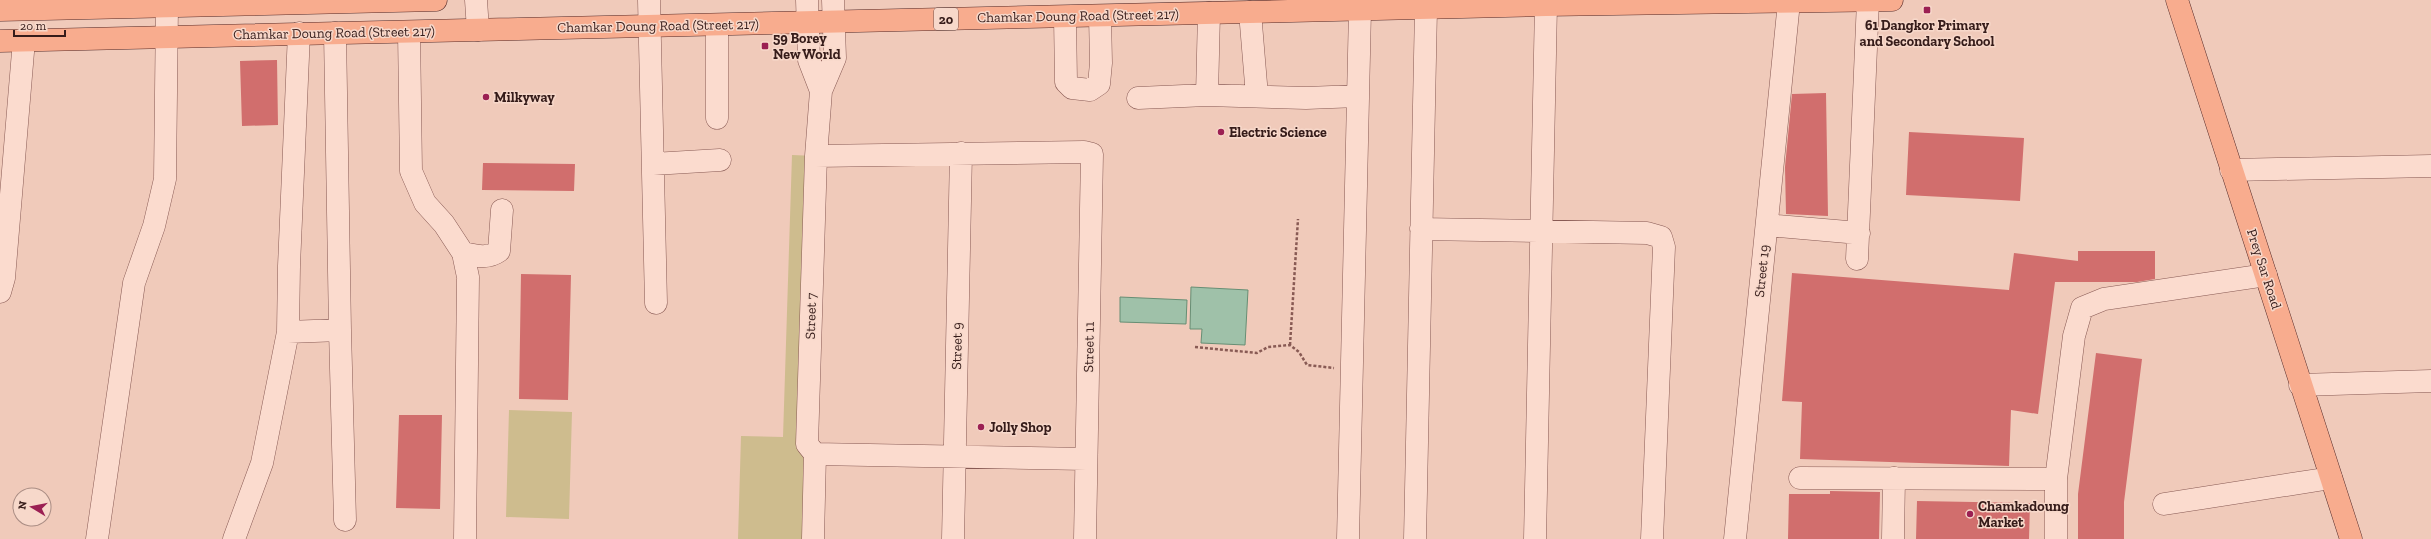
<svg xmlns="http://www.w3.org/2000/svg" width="2431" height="539" viewBox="0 0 2431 539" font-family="'Zilla Slab',serif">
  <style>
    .green { fill: #cebc8e }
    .water { fill: #9fc1a9; stroke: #678e74 }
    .building { fill: #d16e6d }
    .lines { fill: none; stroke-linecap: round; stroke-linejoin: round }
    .minor-casing { stroke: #885a54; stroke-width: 23 }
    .major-casing { stroke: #552b29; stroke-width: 23 }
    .path { stroke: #885a54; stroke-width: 2.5; stroke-dasharray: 3 2; stroke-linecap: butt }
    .minor { stroke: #fbdbce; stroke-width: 22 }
    .major { stroke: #f8ac8e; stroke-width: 22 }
    .poi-dot { fill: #9b2053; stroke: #f7d8ca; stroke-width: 1.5 }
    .labels { text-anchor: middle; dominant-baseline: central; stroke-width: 3; stroke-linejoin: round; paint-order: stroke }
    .shield { fill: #f7d8ca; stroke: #70544f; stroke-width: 1 }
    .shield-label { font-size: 13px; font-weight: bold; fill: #361c1a }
    .street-label { font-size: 14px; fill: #361c1a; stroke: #f7d8ca }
    .poi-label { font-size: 14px; font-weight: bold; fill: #361c1a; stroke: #f7d8ca; text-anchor: start }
  </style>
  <rect width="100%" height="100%" fill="#f0caba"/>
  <path class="green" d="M792 155 816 156 804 539H738L741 436 783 437Z
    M509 410 572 412 569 519 506 517Z"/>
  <path class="water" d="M1191 287 1248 290 1245 345 1201 343 1202 329H1190Z
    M1120 297 1187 300 1186 324 1120 322Z"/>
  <path class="building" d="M277 60 278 125 242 126 240 61Z
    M1826 93 1828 216 1786 214 1785 167 1792 94Z
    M1909 132 2024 138 2020 201 1906 195Z
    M483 163 575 164 574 191 482 190Z
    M2078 251H2155V279L2137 282H2055L2038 414 2011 410 2009 466 1800 459 1802 402 1782 401 1792 273 2009 290 2014 253 2078 261Z
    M521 274 571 275 568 400 519 399Z
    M2096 353 2142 359 2124 502V539H2078V494Z
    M399 415H442L440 509 396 508Z
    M1830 491 1880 492 1879 539H1788L1789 494H1830Z
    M1917 501 2030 503 2029 539H1916Z"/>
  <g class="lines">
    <g class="minor-casing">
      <path id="minor" d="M476 0 478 30
        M649 0 656 303
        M807 0 809 60 821 91
        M1250 12 1257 96
        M1065 17 1066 82 1072 88 1090 90 1099 84 1101 63 1100 16
        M409 32 411 171 425 203 444 224 463 253 468 277 465 539
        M1207 95 1306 98 1358 96
        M1138 98 1207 95 1209 13
        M717 118V25
        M816 156 1084 152 1092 154 1085 539
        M653 164 720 160
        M2231 170 2431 166
        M1767 225 1859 233
        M1421 229 1647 233 1661 237 1664 247 1652 539
        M463 253C477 256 488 259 499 251L502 210
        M1857 259 1868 1
        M0 292 4 278 24 40
        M340 330 345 520
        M288 332 340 330 335 33
        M2300 385 2431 381
        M815 454 1086 459
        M1800 478 2056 479
        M2164 504 2331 478
        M97 539 134 283 154 226 165 179 167 6
        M234 539 262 463 288 332 289 266 299 33
        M813 539 815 454 807 444 816 156 821 91 835 58 833 0
        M953 539 961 153
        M1348 539 1360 10
        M1415 539 1426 9
        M1535 539 1546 5
        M1735 539 1789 2
        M1893 539 1894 478
        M2056 539V479L2074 336 2082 308 2104 299 2266 275"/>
    </g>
    <g class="major-casing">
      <path id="major" d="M2177 0 2351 539
        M0 10 436 0
        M0 41 1546 5 1892 0"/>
    </g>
    <path class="path" d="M1290 345 1298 219
      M1195 347 1257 353 1268 347 1290 345 1299 352 1307 365 1334 368"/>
    <use href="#minor" class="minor"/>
    <use href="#major" class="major"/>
  </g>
  <g class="poi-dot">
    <rect x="1923" y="6" width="8" height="8" rx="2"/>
    <rect x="761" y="42" width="8" height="8" rx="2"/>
    <circle cx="486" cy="97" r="4"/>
    <circle cx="1221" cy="132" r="4"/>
    <circle cx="981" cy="427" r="4"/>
    <circle cx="1970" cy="514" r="4"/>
  </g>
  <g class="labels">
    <rect class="shield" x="934" y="8" width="24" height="22" rx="3"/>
    <g class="shield-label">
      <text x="946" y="19">20</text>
    </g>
    <g class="street-label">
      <text transform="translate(1078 16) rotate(-1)">Chamkar Doung Road (Street 217)</text>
      <text transform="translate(658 26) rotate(-1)">Chamkar Doung Road (Street 217)</text>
      <text transform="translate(334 33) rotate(-1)">Chamkar Doung Road (Street 217)</text>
      <text transform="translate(2264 269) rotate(72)">Prey Sar Road</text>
      <text transform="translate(1762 271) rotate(-84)">Street 19</text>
      <text transform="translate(811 316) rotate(-88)">Street 7</text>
      <text transform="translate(957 346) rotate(-89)">Street 9</text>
      <text transform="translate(1089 347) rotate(-89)">Street 11</text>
    </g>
    <g class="poi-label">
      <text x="1927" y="25" text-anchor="middle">61 Dangkor Primary<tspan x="1927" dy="16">and Secondary School</tspan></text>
      <text x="773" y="38">59 Borey<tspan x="773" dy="16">New World</tspan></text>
      <text x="494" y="97">Milkyway</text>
      <text x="1229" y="132">Electric Science</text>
      <text x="989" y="427">Jolly Shop</text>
      <text x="1978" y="506">Chamkadoung<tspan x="1978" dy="16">Market</tspan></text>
    </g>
  </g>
  <g transform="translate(32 507) rotate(280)"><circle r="19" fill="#f7d8ca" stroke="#aa8d84"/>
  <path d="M0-3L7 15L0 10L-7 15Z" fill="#9b2053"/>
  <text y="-6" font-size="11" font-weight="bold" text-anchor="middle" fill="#361c1a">N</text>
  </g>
  <path d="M14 30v6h51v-6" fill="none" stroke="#361c1a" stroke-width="2"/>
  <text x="20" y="30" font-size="12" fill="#361c1a" stroke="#f7d8ca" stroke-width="3" paint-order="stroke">20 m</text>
</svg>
